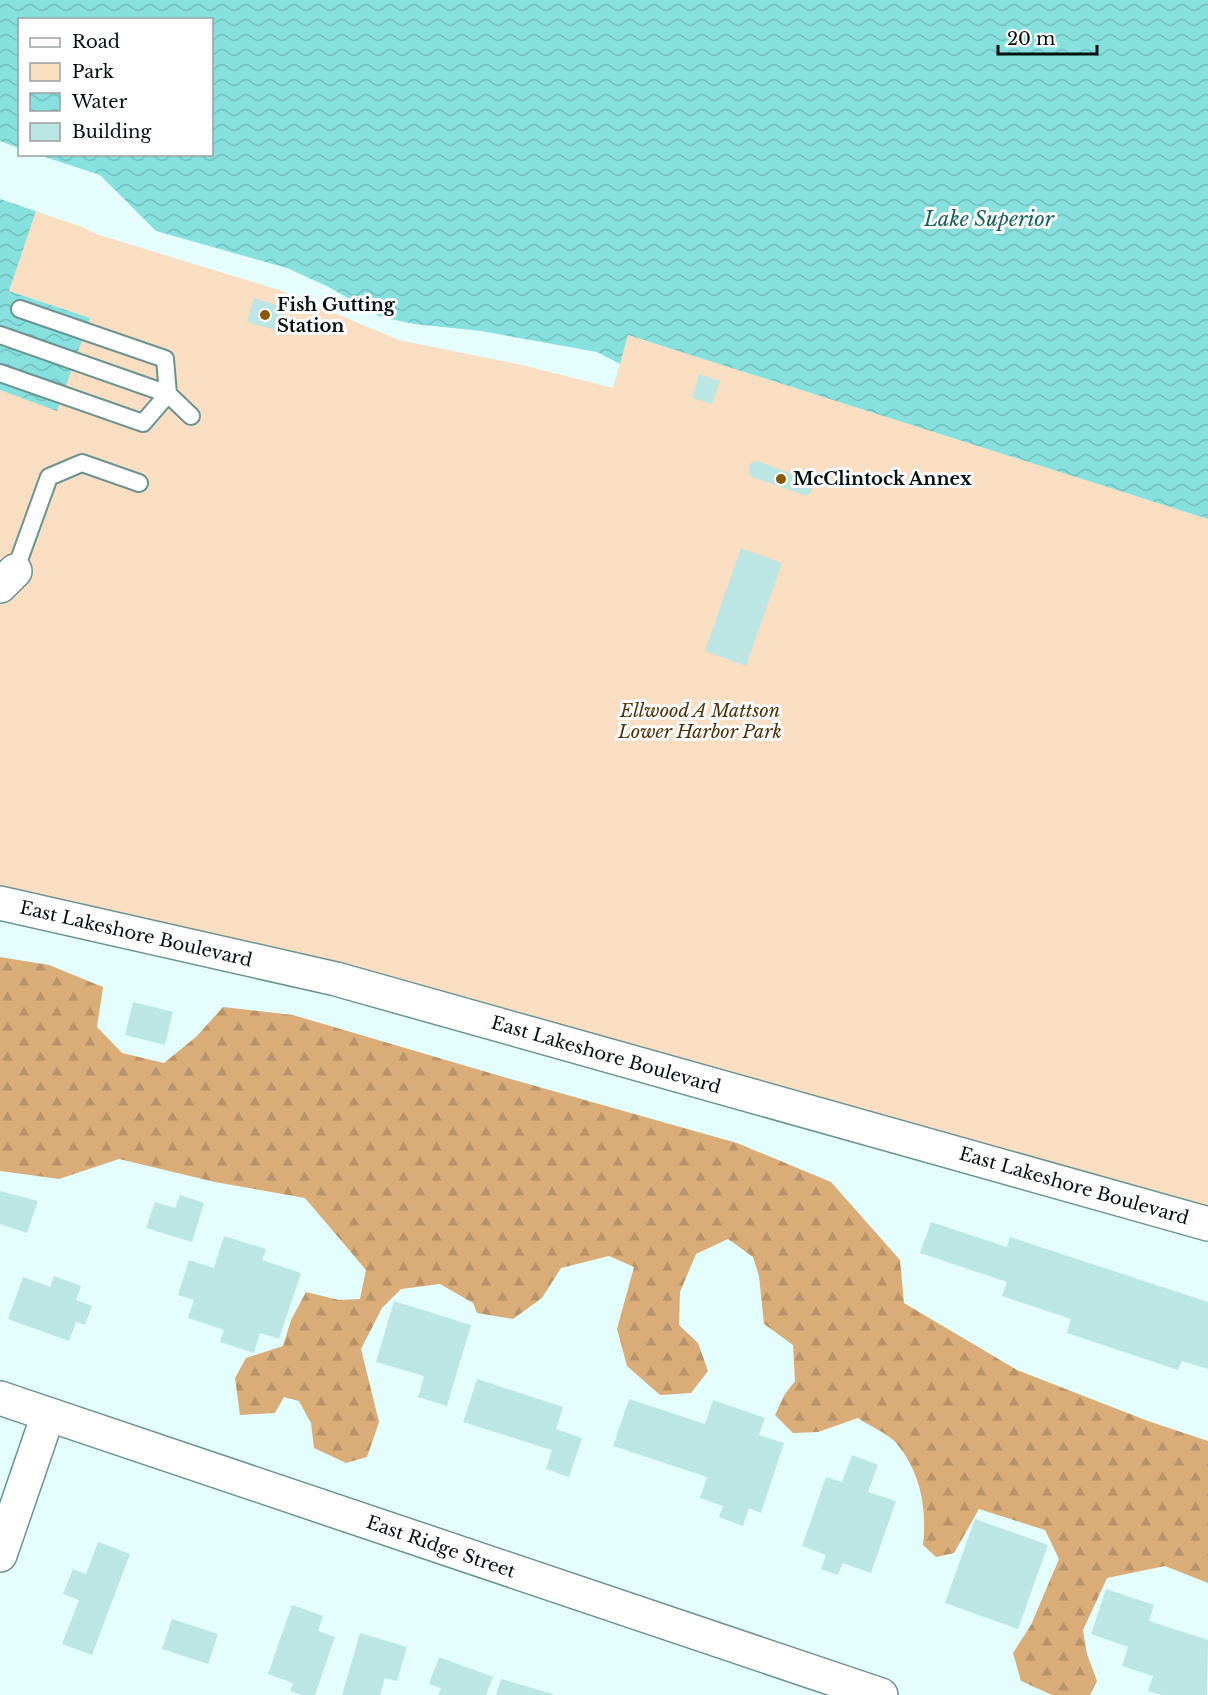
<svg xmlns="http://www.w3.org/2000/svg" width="1208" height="1695" viewBox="0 0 1208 1695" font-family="'Libre Baskerville',serif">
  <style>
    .forest { fill: url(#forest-firs) }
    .park { fill: #f9dec2 }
    .water { fill: url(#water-waves); fill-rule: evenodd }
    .pier { fill: #e4fefd }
    .building { fill: #bbe6e3 }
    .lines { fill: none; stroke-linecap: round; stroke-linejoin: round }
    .service-casing { stroke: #6a9391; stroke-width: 20 }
    .minor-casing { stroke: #6a9391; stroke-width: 36 }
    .tertiary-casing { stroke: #6a9391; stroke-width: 36 }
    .service { stroke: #fff; stroke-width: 16 }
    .minor { stroke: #fff; stroke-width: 33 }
    .tertiary { stroke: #fff; stroke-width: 33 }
    .poi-dot { fill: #8c5806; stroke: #fff; stroke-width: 2 }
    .labels { text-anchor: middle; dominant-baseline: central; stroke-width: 6; stroke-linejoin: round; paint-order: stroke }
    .poi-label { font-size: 18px; font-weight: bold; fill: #031211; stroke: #fff; text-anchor: start }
    .park-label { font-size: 18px; font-style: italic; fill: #513207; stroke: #fff }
    .street-label { font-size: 18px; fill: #031211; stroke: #fff }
    .water-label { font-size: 20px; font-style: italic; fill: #166260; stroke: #fff }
  </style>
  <defs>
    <pattern id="forest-firs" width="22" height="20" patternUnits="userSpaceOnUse" patternTransform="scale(1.5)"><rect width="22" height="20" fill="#daac78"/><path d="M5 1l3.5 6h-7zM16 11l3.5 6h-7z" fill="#b99367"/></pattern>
    <pattern id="water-waves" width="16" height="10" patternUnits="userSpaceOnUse" patternTransform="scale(1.5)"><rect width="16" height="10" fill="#86e0dd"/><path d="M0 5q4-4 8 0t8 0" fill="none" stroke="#72bfbd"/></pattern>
  </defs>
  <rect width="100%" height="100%" fill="#e4fefd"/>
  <path class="forest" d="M0 957 49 965 103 987 97 1027 122 1053 164 1063 197 1036 223 1007 293 1015 507 1078 737 1143 831 1182 900 1260 904 1303 1017 1370 1148 1421 1208 1441V1583L1165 1566 1107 1578 1083 1630 1087 1654 1097 1681 1090 1695H1052L1021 1681 1013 1653 1031 1625 1059 1559 1045 1530 979 1509 954 1553 936 1557 923 1545C927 1509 921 1473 897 1444 888 1433 869 1426 858 1418L818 1432 793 1433 775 1415 785 1394 795 1381 793 1345 764 1324 759 1276 753 1257 728 1239 696 1254 680 1292 679 1325 698 1343 708 1371 691 1393 660 1395 627 1366 617 1329 634 1267 609 1256 561 1268 542 1298 513 1319 477 1313 473 1303 440 1284 401 1289 382 1308 361 1349 379 1422 367 1457 346 1463 314 1448 311 1423 299 1401 284 1397 275 1413 240 1415 235 1378 246 1358 283 1346 291 1320 306 1292 339 1300 360 1299 366 1270 305 1198 215 1182 119 1159 59 1179 0 1171Z"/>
  <path class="park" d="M36 210 83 227 614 385 628 335 1208 519V1224L0 903V390L57 410 90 318 9 291Z"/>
  <path class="water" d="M0 0H1208V519L628 335 614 385 523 362 36 211 9 291 90 318 57 411 0 390ZM20 20H212V154H20Z"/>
  <path class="pier" d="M0 141 19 148 20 154 39 155 100 175 156 231 287 268 327 286 381 317 414 324 481 331 597 352 620 364 613 388 522 365 399 340 279 290 96 234 82 227 0 199Z"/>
  <path class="building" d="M254 298 283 307 276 330 247 322Z
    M699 374 720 381 712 404 692 398Z
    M757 461 808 480 812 484V491L808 495H804L752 477 749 473V466L751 463Z
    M741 548 782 563 746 666 705 651Z
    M133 1002 173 1012 165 1045 125 1035Z
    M0 1191 38 1201 27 1233 0 1224Z
    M180 1195 204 1203 192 1242 146 1228 155 1202 175 1208Z
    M931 1222 1007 1247 1010 1237 1208 1302V1369L1182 1361 1178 1370 1067 1333 1071 1319 1002 1296 1007 1282 920 1253Z
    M224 1236 266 1249 262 1260 301 1273 279 1339 260 1333 254 1353 220 1342 224 1330 188 1318 194 1300 178 1295 189 1260 214 1268Z
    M54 1276 81 1286 76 1300 92 1306 85 1325 76 1322 69 1341 8 1319 23 1277 50 1287Z
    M394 1301 471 1325 447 1406 418 1397 424 1376 376 1362Z
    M477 1379 563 1407 556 1429 582 1438 569 1477 546 1469 552 1450 463 1422Z
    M629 1399 705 1424 713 1400 765 1418 759 1435 784 1443 761 1513 749 1508 743 1526 719 1517 723 1506 700 1498 707 1477 613 1446Z
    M852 1455 878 1465 868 1492 896 1501 871 1573 843 1563 838 1575 821 1569 826 1555 802 1546 826 1477 842 1482Z
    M975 1519 1048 1545 1018 1629 945 1603Z
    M98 1542 130 1554 92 1655 62 1644 79 1600 63 1594 73 1569 86 1574Z
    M1106 1589 1154 1605 1149 1621 1208 1640 1207 1695H1162L1148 1691 1153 1676 1122 1666 1128 1647 1091 1634Z
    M292 1605 323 1616 318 1631 335 1637 315 1695H302L290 1691 293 1683 268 1674Z
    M172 1619 218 1634 208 1664 162 1649Z
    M360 1633 407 1647 397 1681 385 1678 380 1695H342Z
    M439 1657 493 1677 486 1695H438L441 1688 429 1684Z
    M501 1679 553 1694V1695H496Z"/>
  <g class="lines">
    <g class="service-casing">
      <path id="service" d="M0 335 168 394 191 416
        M0 373 143 423 168 394 165 359 20 309
        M15 571 49 477 82 463 139 483"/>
    </g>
    <g class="minor-casing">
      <path id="minor" d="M0 1555 48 1415"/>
    </g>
    <g class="tertiary-casing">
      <path id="tertiary" d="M0 586 15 571
        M0 903 336 979 1208 1224
        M0 1398 881 1695"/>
    </g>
    <use href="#service" class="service"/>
    <use href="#minor" class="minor"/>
    <use href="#tertiary" class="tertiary"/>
  </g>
  <g class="poi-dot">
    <circle cx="265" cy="315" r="6"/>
    <circle cx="781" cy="479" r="6"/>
  </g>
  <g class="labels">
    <g class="poi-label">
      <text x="277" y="305">Fish Gutting<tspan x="277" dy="21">Station</tspan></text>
      <text x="793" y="479">McClintock Annex</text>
    </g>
    <g class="park-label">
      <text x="700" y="711">Ellwood A Mattson<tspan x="700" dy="21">Lower Harbor Park</tspan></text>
    </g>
    <g class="street-label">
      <text transform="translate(136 934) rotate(13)">East Lakeshore Boulevard</text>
      <text transform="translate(606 1055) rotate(16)">East Lakeshore Boulevard</text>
      <text transform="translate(1074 1186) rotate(16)">East Lakeshore Boulevard</text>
      <text transform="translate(441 1547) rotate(19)">East Ridge Street</text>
    </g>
    <g class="water-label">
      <text x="989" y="219">Lake Superior</text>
    </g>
  </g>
  <rect x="18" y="18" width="195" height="138" fill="#ffffff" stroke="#9aa0a0" stroke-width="1.5"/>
  <rect x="30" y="38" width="30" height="9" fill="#ffffff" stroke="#9aa0a0" stroke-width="1.5"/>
  <text x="72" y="48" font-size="18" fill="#031211">Road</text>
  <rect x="30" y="63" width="30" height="18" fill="#f9dec2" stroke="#9aa0a0" stroke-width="1.5"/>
  <text x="72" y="78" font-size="18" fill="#031211">Park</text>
  <rect x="30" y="93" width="30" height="18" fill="url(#water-waves)" stroke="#9aa0a0" stroke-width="1.5"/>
  <text x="72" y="108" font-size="18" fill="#031211">Water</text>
  <rect x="30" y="123" width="30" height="18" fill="#bbe6e3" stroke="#9aa0a0" stroke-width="1.5"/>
  <text x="72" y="138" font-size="18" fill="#031211">Building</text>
  <path d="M998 45v9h99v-9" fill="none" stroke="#031211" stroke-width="3"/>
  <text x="1007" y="45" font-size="18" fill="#031211" stroke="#ffffff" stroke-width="4.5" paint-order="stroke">20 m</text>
</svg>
